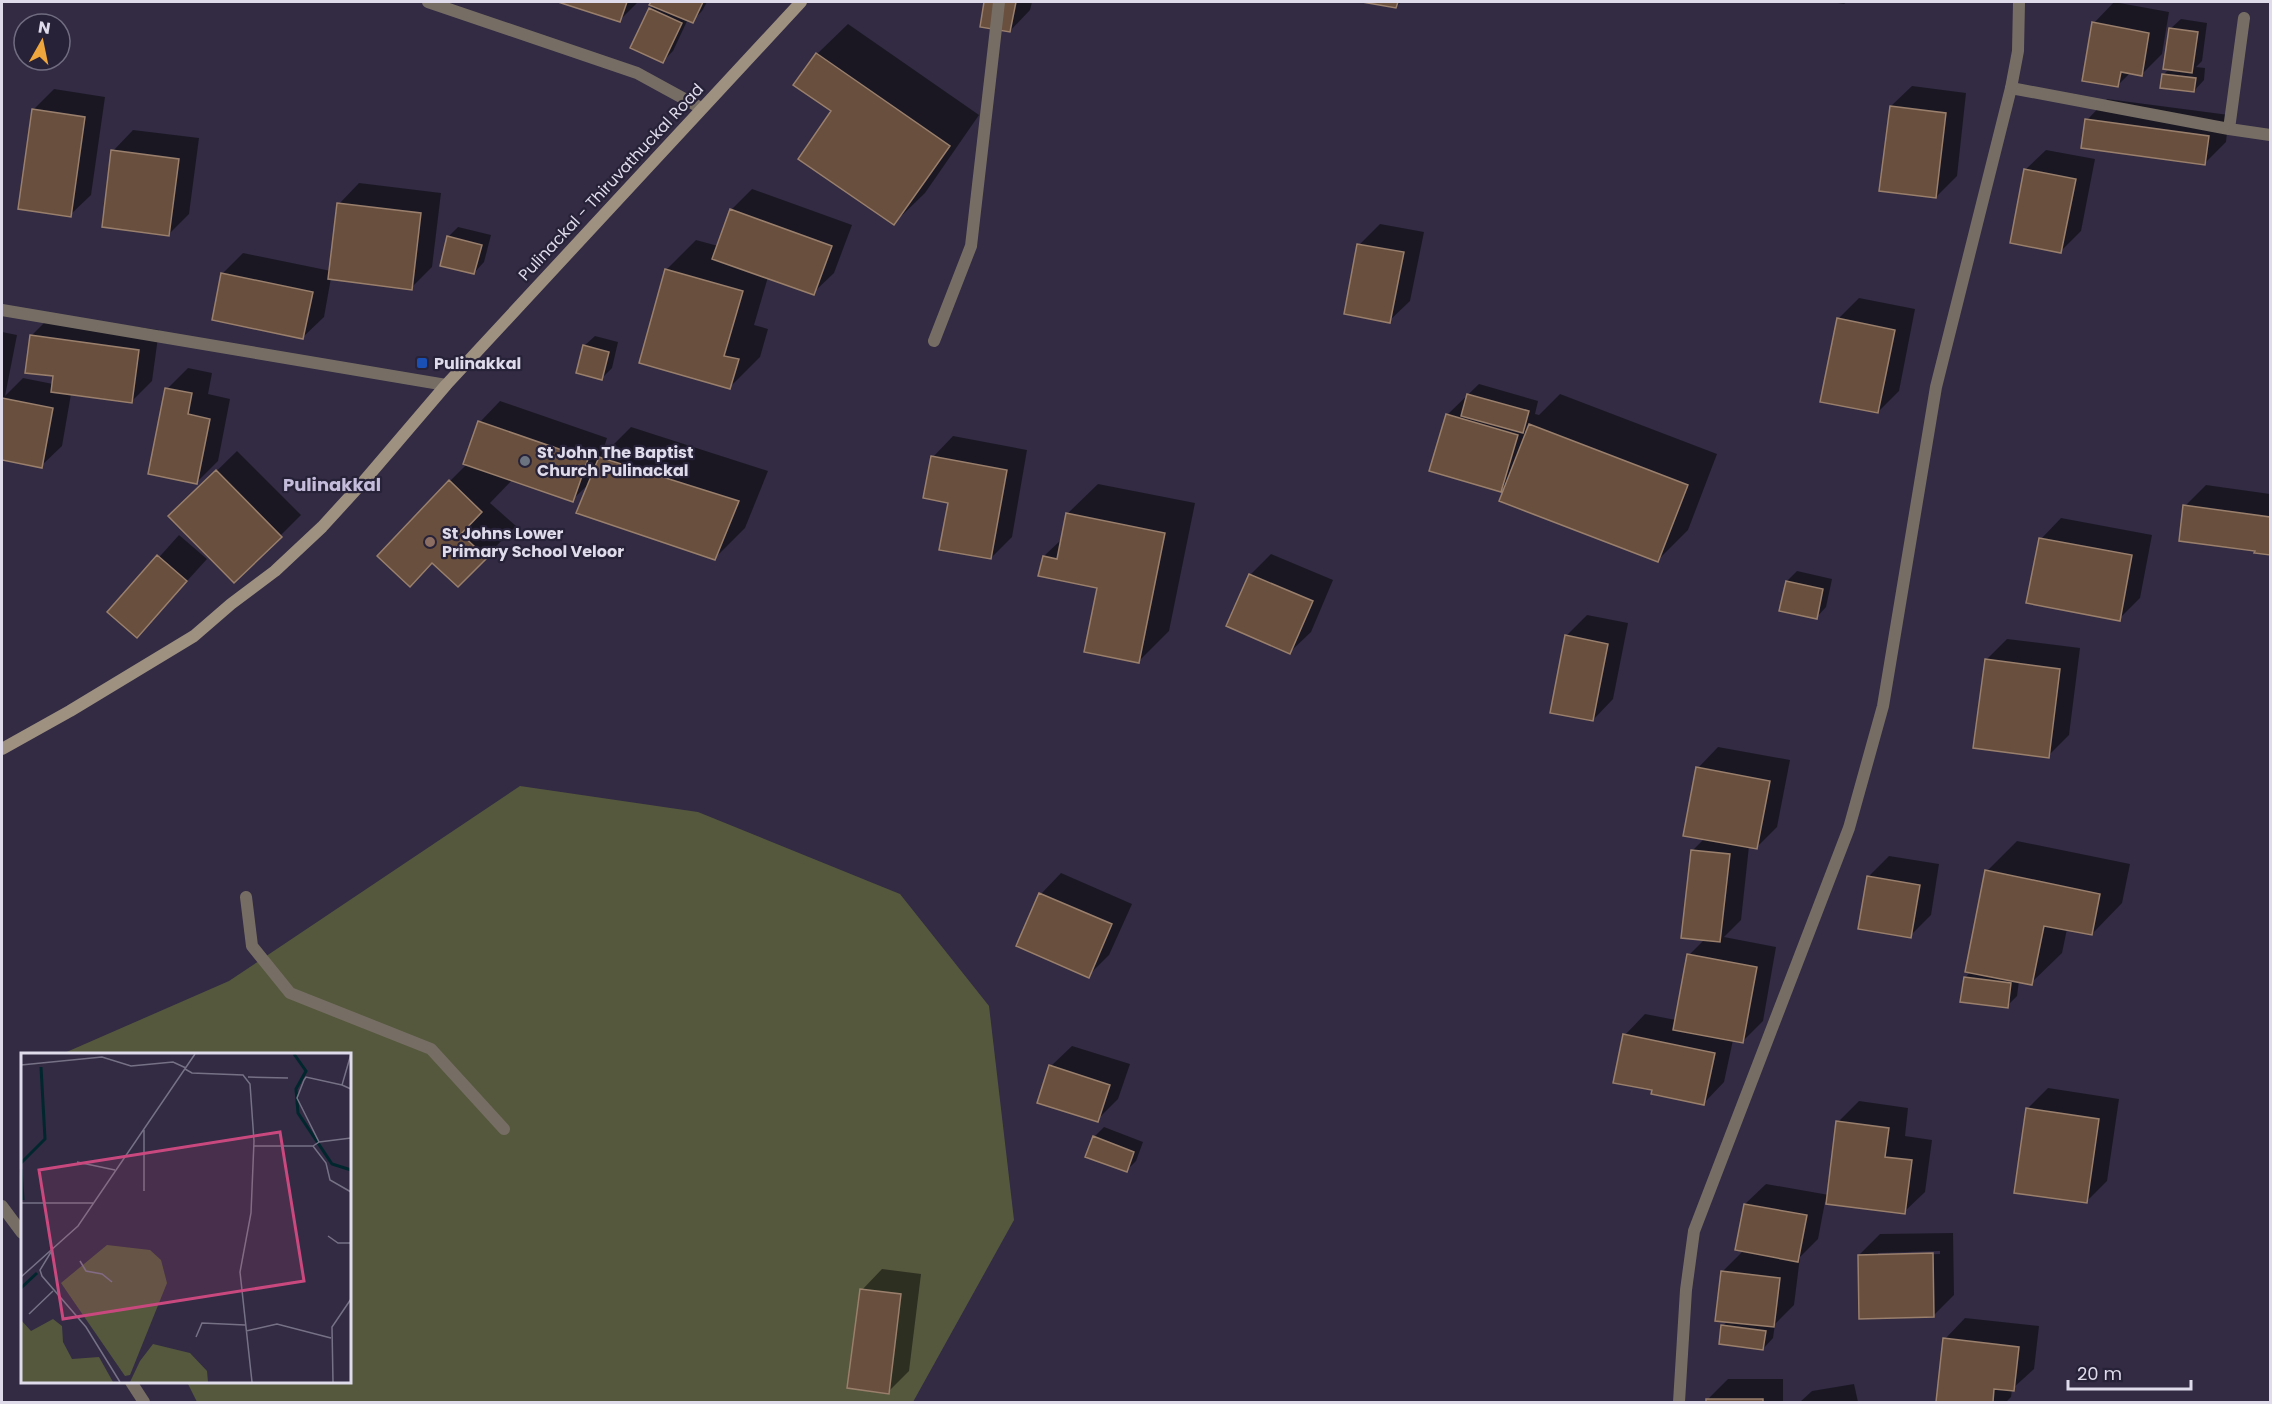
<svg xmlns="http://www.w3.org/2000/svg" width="2272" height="1404" viewBox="0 0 2272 1404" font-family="Poppins,sans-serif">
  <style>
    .green { fill: #55583d }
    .shadow { fill: #0007; fill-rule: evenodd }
    .building { fill: #684f3e; stroke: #997f6c; stroke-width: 1.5 }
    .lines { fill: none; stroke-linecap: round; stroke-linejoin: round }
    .minor { stroke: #766e64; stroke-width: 12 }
    .tertiary { stroke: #766e64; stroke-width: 12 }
    .secondary { stroke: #9e9180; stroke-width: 12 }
    .transit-dot { fill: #1a4fb4; stroke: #282238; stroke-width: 2 }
    .worship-dot { fill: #6b7280; stroke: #282238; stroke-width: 2 }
    .education-dot { fill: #8d6e63; stroke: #282238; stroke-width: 2 }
    .labels { text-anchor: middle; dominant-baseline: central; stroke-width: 4.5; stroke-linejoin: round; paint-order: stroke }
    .street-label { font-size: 16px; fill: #dfdbeb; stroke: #282238 }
    .poi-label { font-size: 16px; font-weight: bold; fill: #dfdbeb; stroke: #282238; text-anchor: start }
    .neighbourhood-label { font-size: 18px; font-weight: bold; fill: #c4bcda; stroke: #282238 }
    .inset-river { fill: none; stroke: #02262d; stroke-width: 3 }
    .inset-road { fill: none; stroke: #777186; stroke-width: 1.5 }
    .view { fill: #c9497f; fill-opacity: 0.15; stroke: #c9497f; stroke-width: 3 }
    .inset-edge { fill: none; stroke: #dfdbeb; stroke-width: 3 }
  </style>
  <rect width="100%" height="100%" fill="#322b43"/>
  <path class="green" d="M520 786 698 812 900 894 989 1006 1014 1220 913 1402H197L187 1382H350V1054H62L229 981Z"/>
  <path class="shadow" d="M563 2H638L620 20Z
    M652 2H707L702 11 692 21 688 19 673 51 663 61 650 9 654 5 651 4Z
    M986 2H1032L1030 10 1010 31 981 26Z
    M1370 2H1401L1396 7Z
    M1831 2H1847L1844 4Z
    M2114 2 2169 12 2162 54 2141 75 2130 73 2118 85 2094 23Z
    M2181 19 2207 23 2202 61 2196 67 2205 68 2204 80 2194 91 2163 75 2169 69 2170 29Z
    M848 24 979 115 925 193 894 223 833 111 817 54Z
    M1912 86 1966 93 1957 176 1936 197 1891 106Z
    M54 89 105 97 91 195 70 215 33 110Z
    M2107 99 2229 115 2226 142 2205 163 2087 120Z
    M133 130 199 138 189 214 168 235 113 151Z
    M2046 150 2095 159 2081 231 2061 251 2025 170Z
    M359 183 441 193 432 267 411 288 331 278 324 317 303 337 222 274 243 253 331 271 339 204Z
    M752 189 852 225 834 273 813 293 768 277 754 325 768 329 760 357 730 387 666 270 696 240 718 246 731 210Z
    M1380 224 1424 232 1410 301 1389 321 1359 245Z
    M458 227 491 235 484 262 474 273 448 237Z
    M1859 298 1915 309 1899 391 1878 412 1838 319Z
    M52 315 159 330 152 381 131 402 71 394 62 446 41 466 2 459V332L17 335 5 396 23 378 53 384 54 375 31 336Z
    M595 336 618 342 612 368 602 378 584 346Z
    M188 368 212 373 208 394 230 399 218 461 197 482 167 389Z
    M1479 384 1538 401 1535 414 1539 415 1560 394 1717 454 1688 530 1658 560 1507 484 1500 491 1431 470 1448 414Z
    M500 401 607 438 601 457 631 427 768 471 745 528 715 558 590 483 572 500 513 479 490 503 516 526 458 585 450 481 467 464 480 422Z
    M953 436 1027 450 1012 537 991 558 950 502 933 457Z
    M237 451 301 515 280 536 191 496Z
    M1098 484 1195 503 1169 631 1139 661 1099 586 1044 556 1063 538 1067 514Z
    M2206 485 2270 494V553L2181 539 2185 506Z
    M2061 518 2152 535 2140 598 2119 619 2041 539Z
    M179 535 207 559 137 636 110 612Z
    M1271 554 1333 580 1311 632 1290 652 1250 575Z
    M1797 571 1832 579 1826 607 1816 618 1787 581Z
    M1587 615 1628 623 1613 699 1593 720 1566 636Z
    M2007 639 2080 648 2069 735 2048 756 1986 660Z
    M1718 747 1790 760 1777 827 1756 848 1749 846 1741 920 1724 937 1776 947 1763 1021 1742 1042 1733 1040 1724 1082 1704 1103 1654 1089 1625 1035 1645 1014 1676 1020 1689 955 1705 939 1692 851 1705 838 1698 768Z
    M2017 841 2130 864 2122 903 2092 934 2067 929 2062 953 2031 983 2019 981 2017 996 2007 1006 1965 978 1971 971 1987 871Z
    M1889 856 1939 864 1931 915 1910 936 1869 876Z
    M1061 873 1132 904 1109 955 1088 976 1041 894Z
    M1072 1046 1130 1064 1118 1099 1097 1120 1051 1066Z
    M2048 1088 2119 1099 2107 1181 2087 1201 2027 1109Z
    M1859 1101 1908 1108 1905 1136 1932 1140 1925 1192 1904 1212 1825 1202 1818 1239 1800 1257 1794 1305 1775 1324 1773 1338 1763 1349 1723 1326 1728 1320 1722 1272 1744 1250 1745 1204 1766 1184 1829 1195 1838 1122Z
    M1104 1127 1143 1142 1136 1161 1126 1171 1094 1137Z
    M1953 1233 1954 1295 1934 1315 1859 1255 1880 1234ZM1940 1251V1254L1878 1256V1253Z
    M882 1269 921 1274 909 1371 888 1392 862 1290Z
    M1965 1318 2039 1326 2034 1369 2012 1389 2011 1397 2006 1402H1937L1945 1339Z
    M1728 1379H1783V1402H1707V1400Z
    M1854 1384 1858 1402H1800L1812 1391Z"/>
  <path class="building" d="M558 2H627L620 22Z
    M651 2H703L693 23 649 5Z
    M984 2H1016L1010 32 980 27Z
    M1362 2H1398L1396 8Z
    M649 8 682 23 663 63 630 48Z
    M2092 22 2149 33 2142 76 2121 72 2118 87 2082 81Z
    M2169 28 2198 32 2192 73 2163 69Z
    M816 53 950 146 894 225 798 159 831 111 793 85Z
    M2162 74 2196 78 2194 92 2160 88Z
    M1890 106 1946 113 1936 198 1879 191Z
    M32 109 85 117 71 217 18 209Z
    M2085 119 2209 136 2205 165 2081 148Z
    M111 150 179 159 169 236 102 227Z
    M2024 169 2076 179 2061 253 2010 243Z
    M337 203 421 213 412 290 328 279Z
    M730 209 832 246 814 295 712 259Z
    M447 236 482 245 474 274 440 266Z
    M1357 244 1404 252 1390 323 1344 314Z
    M665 269 743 291 724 356 739 359 730 389 639 363Z
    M221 273 313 292 303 339 212 320Z
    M1837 318 1895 330 1878 413 1820 402Z
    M30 335 139 350 132 403 51 392 53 376 25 373Z
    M583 345 609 352 602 380 576 373Z
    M165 388 192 393 188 414 210 419 197 484 148 474Z
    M1467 394 1529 411 1523 433 1461 416Z
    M2 398 53 408 42 468 2 460Z
    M1446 414 1518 435 1501 492 1429 471Z
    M478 421 588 459 573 502 463 464Z
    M1529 424 1688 485 1658 562 1499 501Z
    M931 456 1007 470 991 559 939 550 948 503 923 498Z
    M599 457 739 501 715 560 576 513Z
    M216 470 282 537 234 583 168 516Z
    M449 480 482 512 461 534 487 558 458 587 432 563 410 587 377 556Z
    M2183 505 2270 517V555L2254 553 2255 551 2179 541Z
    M1066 513 1165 533 1139 663 1084 652 1097 588 1038 576 1043 556 1057 559Z
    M2039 538 2132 555 2120 621 2026 603Z
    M157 555 187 581 137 638 107 612Z
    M1249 574 1313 601 1290 654 1226 626Z
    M1786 581 1823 589 1817 619 1779 611Z
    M1565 635 1608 644 1593 721 1550 713Z
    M1985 659 2060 669 2049 758 1973 748Z
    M1696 767 1770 781 1757 849 1683 836Z
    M1691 850 1730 854 1720 942 1681 938Z
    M1985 870 2100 894 2092 935 2044 926 2032 985 1965 972Z
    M1867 876 1920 885 1911 938 1858 929Z
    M1039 893 1112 924 1089 978 1016 946Z
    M1687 954 1757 967 1743 1043 1673 1030Z
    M1964 977 2011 983 2008 1008 1960 1002Z
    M1623 1034 1715 1053 1704 1105 1651 1094 1652 1090 1613 1083Z
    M1049 1065 1110 1085 1098 1122 1037 1103Z
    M2026 1108 2099 1119 2087 1203 2014 1193Z
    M1836 1121 1889 1128 1885 1157 1912 1160 1905 1214 1826 1204Z
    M1093 1136 1134 1152 1127 1172 1085 1157Z
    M1744 1204 1807 1215 1798 1262 1735 1250Z
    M1933 1253 1934 1317 1859 1319 1858 1255Z
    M1721 1271 1780 1278 1774 1327 1715 1321Z
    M860 1289 901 1294 889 1394 847 1388Z
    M1721 1325 1766 1331 1763 1350 1719 1344Z
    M1943 1338 2019 1347 2014 1391 1994 1389 1993 1402H1936Z
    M1706 1399H1763V1402H1706Z"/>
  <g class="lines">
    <path class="minor" d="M428 2 637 73 701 108
      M2011 88 2229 129 2270 135
      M2229 129 2244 18
      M934 341 971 246 999 2
      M246 897 252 946 290 993 431 1049 504 1129
      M2 1206 22 1233
      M131 1382 144 1402"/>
    <path class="tertiary" d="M2 310 446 385
      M1679 1402 1686 1290 1694 1231 1849 828 1883 706 1936 387 2011 88 2018 51 2019 2"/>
    <path class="secondary" d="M2 749 70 711 194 636 231 604 275 571 322 527 364 481 446 385 801 2"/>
  </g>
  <rect class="transit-dot" x="416" y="357" width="12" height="12" rx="3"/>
  <circle class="worship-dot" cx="525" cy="461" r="6"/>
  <circle class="education-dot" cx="430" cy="542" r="6"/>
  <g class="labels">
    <g class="street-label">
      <text transform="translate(611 182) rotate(-47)">Pulinackal - Thiruvathuckal Road</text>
    </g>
    <g class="poi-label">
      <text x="434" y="363">Pulinakkal</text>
      <text x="537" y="452">St John The Baptist<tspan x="537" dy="18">Church Pulinackal</tspan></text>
      <text x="442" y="533">St Johns Lower<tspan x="442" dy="18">Primary School Veloor</tspan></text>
    </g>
    <g class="neighbourhood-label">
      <text x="332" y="484">Pulinakkal</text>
    </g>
  </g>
  <g transform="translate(21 1053)">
    <rect width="330" height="330" fill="#322b43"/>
    <path d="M86 192 129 197 140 207 146 230 109 322 104 323 40 230ZM32 266 41 273 42 289 51 306 78 304 92 329H0V267L10 278ZM132 291 169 300 186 318 187 329H109L119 308Z" fill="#55583d"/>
    <path class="inset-river" d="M273 1 285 18 275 36 277 60 311 111 330 117M0 110 24 86 20 14M0 116 2 147M0 235 16 220"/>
    <path class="inset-road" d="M330 1 321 32 330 36M0 12 81 4 110 13 152 9 165 15M164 16 171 20 222 22 229 31 233 88 230 160 219 219 231 329M227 24 267 25M298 89 330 85M233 93H292L305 110 309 127 330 139M292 93 298 89 276 45 283 27 285 24 321 32M56 109 94 117M123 138V77M0 150H72M307 183 317 190H330M30 199 19 217 21 223 65 274 99 329M59 208 65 218 81 221 91 229M0 224 57 173 174 1M8 261 32 238M225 278 256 271 310 285M175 284 181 270 224 272M312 329 311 274 330 246"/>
    <path class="view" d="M259 79 283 228 42 266 18 117Z"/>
    <rect width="330" height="330" class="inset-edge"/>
  </g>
  <rect width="2272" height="1404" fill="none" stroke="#dfdbeb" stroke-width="6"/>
  <g transform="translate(42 42) rotate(9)"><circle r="28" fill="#282238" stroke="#716c80" stroke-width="1.5"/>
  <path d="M0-4.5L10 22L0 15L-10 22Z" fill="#efa73d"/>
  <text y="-9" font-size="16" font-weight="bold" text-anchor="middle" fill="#dfdbeb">N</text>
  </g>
  <path d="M2068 1380v9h123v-9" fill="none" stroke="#dfdbeb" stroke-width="3"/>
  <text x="2077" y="1380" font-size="18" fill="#dfdbeb" stroke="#282238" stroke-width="4.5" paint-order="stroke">20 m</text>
</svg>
